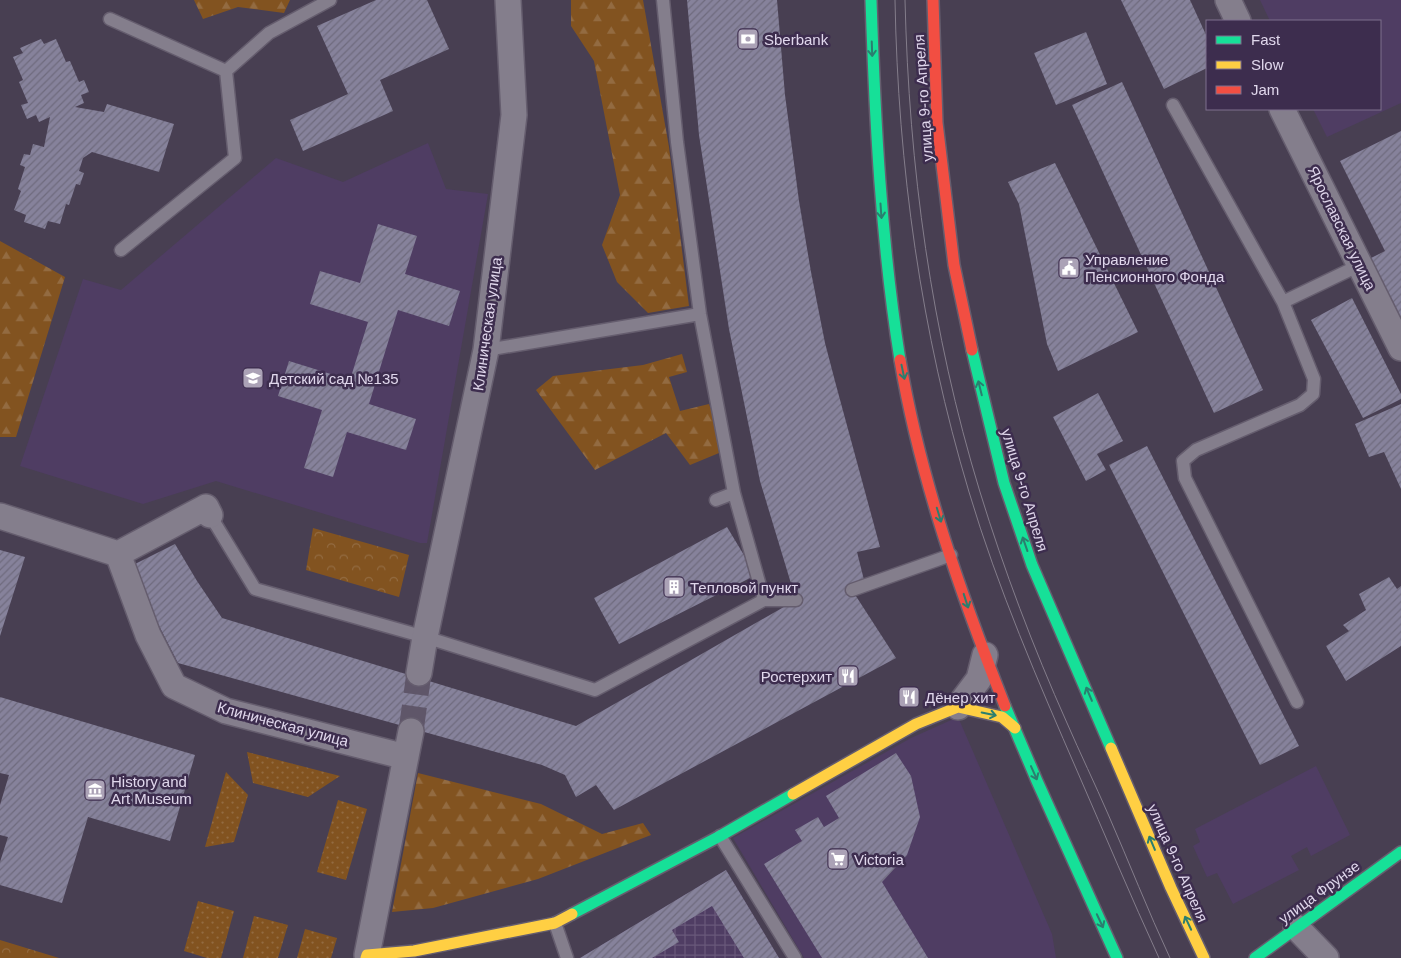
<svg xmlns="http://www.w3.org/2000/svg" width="1401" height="958" viewBox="0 0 1401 958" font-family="Arial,sans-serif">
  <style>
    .built { fill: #4f3d63 }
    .industrial { fill: url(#industrial-grid) }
    .grass { fill: url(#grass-dots) }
    .forest { fill: url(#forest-firs) }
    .park { fill: url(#park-crowns) }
    .building { fill: url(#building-hatch) }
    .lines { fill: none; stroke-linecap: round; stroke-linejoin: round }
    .street-tunnel { stroke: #5f5669; stroke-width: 25; stroke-dasharray: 25 12; stroke-linecap: butt }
    .lane-casing { stroke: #655d6e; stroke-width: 15 }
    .street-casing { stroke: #655d6e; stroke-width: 28 }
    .fast-casing { stroke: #655d6e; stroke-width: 14 }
    .slow-casing { stroke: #655d6e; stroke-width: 14 }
    .jam-casing { stroke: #655d6e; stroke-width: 14 }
    .lane { stroke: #847e8c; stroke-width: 12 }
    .street { stroke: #847e8c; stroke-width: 25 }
    .fast { stroke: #16e098; stroke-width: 11 }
    .slow { stroke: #ffcf43; stroke-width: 11 }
    .jam { stroke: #f24e42; stroke-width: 11 }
    .tram { stroke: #847d8b; stroke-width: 1 }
    .oneway { stroke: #2b7e6f }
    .labels { text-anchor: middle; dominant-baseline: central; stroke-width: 5; stroke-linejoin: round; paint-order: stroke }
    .poi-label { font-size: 15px; fill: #e0d7ec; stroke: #3d2d4e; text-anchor: start }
    .street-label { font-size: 15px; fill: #e0d7ec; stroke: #3d2d4e }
  </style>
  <defs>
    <pattern id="industrial-grid" width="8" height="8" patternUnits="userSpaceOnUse" patternTransform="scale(1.25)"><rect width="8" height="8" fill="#4f3d63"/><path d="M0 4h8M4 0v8" fill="none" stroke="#68587a"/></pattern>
    <pattern id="grass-dots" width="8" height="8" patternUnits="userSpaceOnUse" patternTransform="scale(1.25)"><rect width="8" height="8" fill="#825320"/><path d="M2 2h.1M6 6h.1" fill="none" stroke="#936b41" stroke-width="1.8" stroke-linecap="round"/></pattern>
    <pattern id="forest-firs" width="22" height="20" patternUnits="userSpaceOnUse" patternTransform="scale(1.25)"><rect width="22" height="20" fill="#825320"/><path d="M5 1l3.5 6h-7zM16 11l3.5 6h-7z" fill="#936b41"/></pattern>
    <pattern id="park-crowns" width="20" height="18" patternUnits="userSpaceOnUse" patternTransform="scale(1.25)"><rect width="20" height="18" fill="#825320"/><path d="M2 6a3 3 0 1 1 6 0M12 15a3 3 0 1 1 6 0" fill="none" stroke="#936b41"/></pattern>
    <pattern id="building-hatch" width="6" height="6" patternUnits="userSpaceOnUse" patternTransform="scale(1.25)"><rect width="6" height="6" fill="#86829b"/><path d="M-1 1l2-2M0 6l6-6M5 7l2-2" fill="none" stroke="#6f6b7e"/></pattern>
  </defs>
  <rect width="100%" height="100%" fill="#483f52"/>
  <path class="built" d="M1260 0H1401V103L1327 137 1313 109H1380V21H1270Z
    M428 143 446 189 488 194 427 543H420L216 481 143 504 20 466 83 279 121 290 276 158 343 182Z
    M958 717 1052 934 1056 958H804L733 838 911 738Z
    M1316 766 1350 835 1311 856 1307 847 1291 856 1299 870 1233 904 1217 873 1207 877 1193 846 1200 842 1195 829Z"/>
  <path class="industrial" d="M726 870 779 958H579L582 957Z"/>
  <path class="grass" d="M247 752 340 776 308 797 253 783Z
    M226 772 248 795 234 842 205 847Z
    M338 800 367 809 346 880 317 872Z
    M198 901 234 911 221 958H207L184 951Z
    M254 916 288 925 278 958H243Z
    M305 929 337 938 331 958H297Z"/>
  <path class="forest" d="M194 0H290L284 13 238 7 203 19Z
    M571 0H643L669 147 689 306 648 313 617 282 602 245 620 195 594 61 571 26Z
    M0 241 65 277 16 437H0Z
    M682 354 687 372 669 377 680 411 709 404 715 420 719 453 690 465 666 433 595 470 536 390 553 376 643 365Z
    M418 773 541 804 602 834 643 823 651 835 538 879 433 908 392 912Z"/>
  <path class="park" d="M313 528 409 555 399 597 306 570Z
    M0 940 59 958H0Z"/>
  <path class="building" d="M376 0H427L449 49 380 80 393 111 303 151 290 120 348 94 317 26Z
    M687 0H777L785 95 799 201 811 272 825 343 836 385 880 547 857 552 864 580 852 590 896 658 614 810 596 785 576 797 565 775 542 765 178 663 129 567 175 544 197 581 222 618 576 726 796 600 760 481 729 329 699 135Z
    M1121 0H1190L1207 37V68L1164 89Z
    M1086 32 1107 84 1056 105 1034 53Z
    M41 39 44 44 56 39 66 62 70 61 79 82 84 80 89 92 81 95 84 103 75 107 104 112 107 104 174 124 159 172 92 152 83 158 79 171 84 173 80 185 76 184 69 205 66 204 60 224 48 221 45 229 24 222 26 215 14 210 21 191 18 189 25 167 20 165 24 154 30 155 33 144 44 147 50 117 39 122 36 115 27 119 21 105 28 103 19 82 23 80 13 57 23 53 20 48Z
    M1122 82 1263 390 1214 413 1072 105Z
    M1401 131V333L1365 261 1385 251 1340 161Z
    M1055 163 1138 332 1058 371 1047 344 1019 204 1008 182Z
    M378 224 417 236 405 274 460 291 449 326 398 310 369 404 416 419 406 450 347 432 333 477 304 468 322 410 278 396 289 361 350 380 368 322 310 304 320 271 360 283Z
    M1352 298 1401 394V399L1363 418 1311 320Z
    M1098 393 1123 441 1097 454 1106 470 1086 481 1053 417Z
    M1401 404V489L1384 452 1369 457 1355 424Z
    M1147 446 1299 746 1260 765 1109 465Z
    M727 527 756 575 619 644 594 598Z
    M0 550 25 557 0 636Z
    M1389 577 1397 589 1401 586V646L1346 681 1326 646 1349 631 1343 625 1366 610 1359 594Z
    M0 697 195 755 170 841 88 817 62 903 0 885V862L8 837 0 835V805L9 775 0 773Z
    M896 753 911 776 920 817 907 855 882 882 928 958H822L764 864 802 841 795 830 818 817 824 827 839 818 826 796Z
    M726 870 779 958H744L712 906 672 930 679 942 652 958H580Z"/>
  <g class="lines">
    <path class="street-tunnel" d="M411 731 419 673"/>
    <g class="lane-casing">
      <path id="lane" d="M110 19 226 71 235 158 121 250
        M226 71 269 33 330 0
        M1173 105 1283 302 1360 265
        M1283 302 1314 379 1313 394 1300 405 1196 450 1183 461 1185 478 1297 702
        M486 350 700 314
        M716 500 734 493
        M210 515 255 589 425 637 595 690 764 600 734 493 700 314 677 142 663 0
        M852 590 951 555
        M764 600H796
        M720 836 795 958
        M555 923 567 958"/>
    </g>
    <g class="street-casing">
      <path id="street" d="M1228 0 1238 21
        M1282 109 1401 348
        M210 515 206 507 118 554 148 635 174 686 226 711 406 757
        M0 516 118 554
        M419 673 425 637 486 350 514 115 508 0
        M958 707 979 679 985 655
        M1296 927 1326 958
        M367 955 411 731"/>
    </g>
    <g class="fast-casing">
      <path id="fast" d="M871 0C875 121 881 241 900 360
        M972 350 1004 483 1032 565 1111 748
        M1005 706 1037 781 1117 958
        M572 914 720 836 793 794
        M1255 958 1401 852"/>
    </g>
    <g class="slow-casing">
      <path id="slow" d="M1111 748 1171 888 1204 958
        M793 794 916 724 958 707 1002 717 1015 728
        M366 958 367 955 414 951 555 923 572 914"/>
    </g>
    <g class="jam-casing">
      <path id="jam" d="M933 0 937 123 954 265 972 350
        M900 360C920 478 961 595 1005 706"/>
    </g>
    <use href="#lane" class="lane"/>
    <use href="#street" class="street"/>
    <use href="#fast" class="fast"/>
    <use href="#slow" class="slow"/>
    <use href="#jam" class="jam"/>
    <path class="tram" d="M895 0C898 167 921 332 969 492 998 589 1038 681 1078 773 1105 835 1131 897 1159 958
      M905 0C909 167 931 332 980 492 1004 570 1033 647 1067 723 1080 753 1095 784 1108 814 1129 862 1148 911 1170 958"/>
  </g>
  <defs><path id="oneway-shaft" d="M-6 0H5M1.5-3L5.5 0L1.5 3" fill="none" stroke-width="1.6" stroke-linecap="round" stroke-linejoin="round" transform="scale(1.25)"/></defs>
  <g class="oneway">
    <use href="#oneway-shaft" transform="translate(872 49) rotate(88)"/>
    <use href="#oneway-shaft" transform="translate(881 211) rotate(86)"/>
    <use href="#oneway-shaft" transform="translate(903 372) rotate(78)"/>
    <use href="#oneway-shaft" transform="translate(980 388) rotate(-104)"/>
    <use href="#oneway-shaft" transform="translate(939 515) rotate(73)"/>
    <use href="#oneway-shaft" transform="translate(1025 544) rotate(-109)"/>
    <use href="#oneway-shaft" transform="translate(966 601) rotate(72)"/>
    <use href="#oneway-shaft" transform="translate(1089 694) rotate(-113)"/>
    <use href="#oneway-shaft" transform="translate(989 714) rotate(12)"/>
    <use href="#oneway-shaft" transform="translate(1034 773) rotate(66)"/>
    <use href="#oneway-shaft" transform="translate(1152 843) rotate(-113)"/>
    <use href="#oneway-shaft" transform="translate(1100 921) rotate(65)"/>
    <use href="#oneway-shaft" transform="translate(1188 923) rotate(-115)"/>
  </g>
  <defs>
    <g id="bank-square" transform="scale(1.125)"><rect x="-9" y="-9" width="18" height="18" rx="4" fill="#aba2b6" stroke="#3d2d4e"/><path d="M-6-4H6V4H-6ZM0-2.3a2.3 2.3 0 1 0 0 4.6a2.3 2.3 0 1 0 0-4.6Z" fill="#fff"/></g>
    <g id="civic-square" transform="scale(1.125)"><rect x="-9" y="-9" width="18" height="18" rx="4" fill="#aba2b6" stroke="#3d2d4e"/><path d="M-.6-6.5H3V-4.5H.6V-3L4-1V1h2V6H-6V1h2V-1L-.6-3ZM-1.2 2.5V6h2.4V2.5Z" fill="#fff"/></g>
    <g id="school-square" transform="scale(1.125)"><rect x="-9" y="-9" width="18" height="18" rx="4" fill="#aba2b6" stroke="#3d2d4e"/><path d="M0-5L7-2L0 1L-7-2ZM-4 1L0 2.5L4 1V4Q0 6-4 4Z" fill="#fff"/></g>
    <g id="building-square" transform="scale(1.125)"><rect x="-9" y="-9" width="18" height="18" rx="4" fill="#aba2b6" stroke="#3d2d4e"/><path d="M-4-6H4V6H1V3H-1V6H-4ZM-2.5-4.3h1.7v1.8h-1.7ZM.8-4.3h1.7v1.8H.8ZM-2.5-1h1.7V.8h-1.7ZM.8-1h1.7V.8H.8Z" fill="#fff"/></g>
    <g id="restaurant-square" transform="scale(1.125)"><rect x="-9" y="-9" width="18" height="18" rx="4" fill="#aba2b6" stroke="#3d2d4e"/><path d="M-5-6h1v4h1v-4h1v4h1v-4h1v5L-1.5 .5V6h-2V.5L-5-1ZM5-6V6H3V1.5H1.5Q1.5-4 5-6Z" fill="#fff"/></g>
    <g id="museum-square" transform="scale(1.125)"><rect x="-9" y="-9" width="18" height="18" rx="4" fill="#aba2b6" stroke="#3d2d4e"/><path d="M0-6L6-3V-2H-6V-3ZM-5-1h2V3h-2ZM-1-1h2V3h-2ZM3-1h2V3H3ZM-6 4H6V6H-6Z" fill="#fff"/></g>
    <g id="supermarket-square" transform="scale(1.125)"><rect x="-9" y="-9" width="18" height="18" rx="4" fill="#aba2b6" stroke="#3d2d4e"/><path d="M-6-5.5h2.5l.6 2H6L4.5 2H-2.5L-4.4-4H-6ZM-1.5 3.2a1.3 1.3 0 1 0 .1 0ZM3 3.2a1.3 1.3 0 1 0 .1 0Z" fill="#fff"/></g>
  </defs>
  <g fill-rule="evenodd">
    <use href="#bank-square" x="748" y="39"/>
    <use href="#civic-square" x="1069" y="268"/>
    <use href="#school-square" x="253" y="378"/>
    <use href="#building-square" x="674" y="587"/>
    <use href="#restaurant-square" x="848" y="676"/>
    <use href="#restaurant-square" x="909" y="697"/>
    <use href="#museum-square" x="95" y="790"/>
    <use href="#supermarket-square" x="838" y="859"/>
  </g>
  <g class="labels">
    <g class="poi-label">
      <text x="764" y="39">Sberbank</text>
      <text x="1085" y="259">Управление<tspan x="1085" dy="17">Пенсионного Фонда</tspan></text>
      <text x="269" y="378">Детский сад №135</text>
      <text x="690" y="587">Тепловой пункт</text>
      <text x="832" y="676" text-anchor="end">Ростерхит</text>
      <text x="925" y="697">Дёнер хит</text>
      <text x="111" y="781">History and<tspan x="111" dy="17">Art Museum</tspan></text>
      <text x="854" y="859">Victoria</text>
    </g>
    <g class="street-label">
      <text transform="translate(923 98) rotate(-94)">улица 9-го Апреля</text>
      <text transform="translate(1342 228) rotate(64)">Ярославская улица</text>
      <text transform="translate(487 324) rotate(-82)">Клиническая улица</text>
      <text transform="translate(1025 490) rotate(73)">улица 9-го Апреля</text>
      <text transform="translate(283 724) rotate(15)">Клиническая улица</text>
      <text transform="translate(1178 863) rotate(66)">улица 9-го Апреля</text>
      <text transform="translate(1319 892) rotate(-36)">улица Фрунзе</text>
    </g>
  </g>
  <rect x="1206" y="20" width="175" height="90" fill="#3d2d4e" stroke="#7e718d"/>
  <rect x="1216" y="36" width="25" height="8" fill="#16e098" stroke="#7e718d"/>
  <text x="1251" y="45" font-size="15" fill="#e0d7ec">Fast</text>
  <rect x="1216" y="61" width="25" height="8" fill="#ffcf43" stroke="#7e718d"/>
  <text x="1251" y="70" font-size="15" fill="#e0d7ec">Slow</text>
  <rect x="1216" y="86" width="25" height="8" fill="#f24e42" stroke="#7e718d"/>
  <text x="1251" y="95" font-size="15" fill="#e0d7ec">Jam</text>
</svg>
